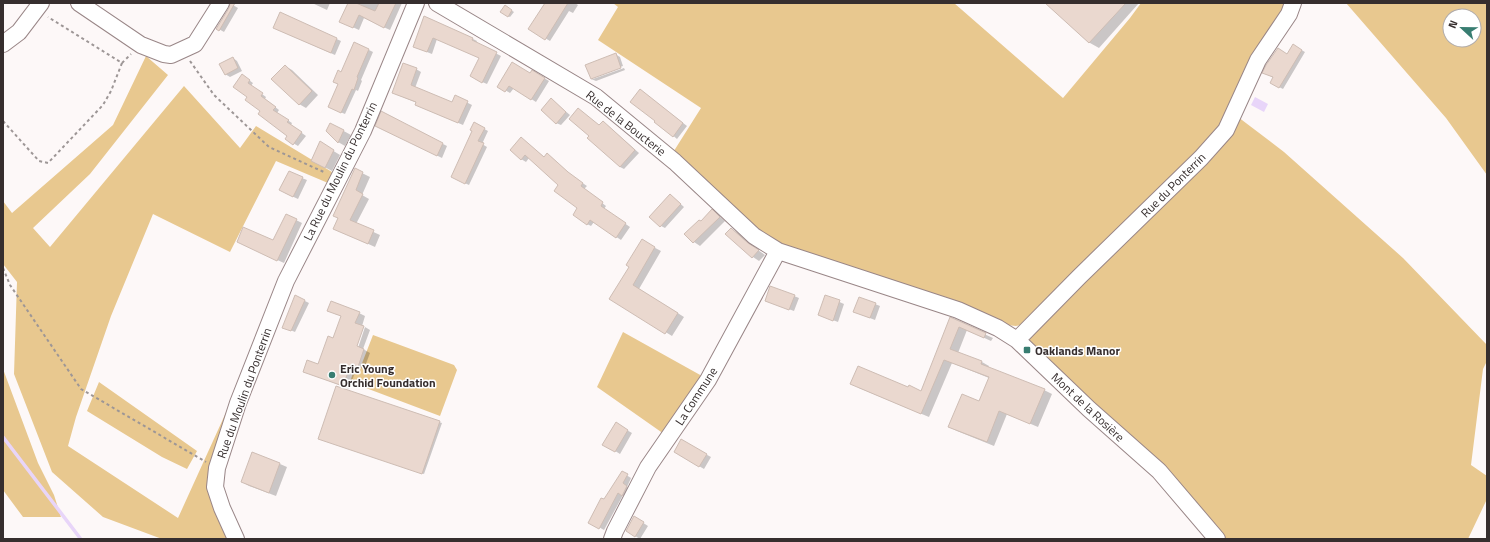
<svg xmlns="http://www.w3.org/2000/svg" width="1490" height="542" viewBox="0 0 1490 542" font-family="'Titillium Web',sans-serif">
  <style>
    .green { fill: #e8c88f; fill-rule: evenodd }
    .water { fill: #e8d5f9 }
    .shadow { fill: #0003 }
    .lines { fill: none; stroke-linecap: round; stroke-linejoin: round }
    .stream { stroke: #e8d5f9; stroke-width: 3.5 }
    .building { fill: #ead8cf; stroke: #cebdb4 }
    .minor-casing { stroke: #998687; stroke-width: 18 }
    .path { stroke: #9d9696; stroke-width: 2; stroke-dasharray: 3 3; stroke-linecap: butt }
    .minor { stroke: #fff; stroke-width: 16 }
    .poi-dot { fill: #387d71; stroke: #fff; stroke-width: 1.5 }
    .labels { text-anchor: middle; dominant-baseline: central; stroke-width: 3; stroke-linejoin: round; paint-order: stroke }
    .street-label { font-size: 12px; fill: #362e2e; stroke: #fff }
    .poi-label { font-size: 12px; font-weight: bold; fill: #362e2e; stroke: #fff; text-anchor: start }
  </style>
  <rect width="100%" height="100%" fill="#fdf8f8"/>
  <path class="green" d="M613 3H954L1063 98 1130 18 1141 3H1287L1220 130 1025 324 1016 326 1007 325 773 242 747 225 672 154 701 108 598 40 618 7Z
    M1346 3H1487V175L1446 118ZM1450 16H1474V40H1450Z
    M146 56 168 75 90 174 33 228 50 247 184 86 240 148 256 126 332 172 328 183 276 161 230 252 153 214 111 316 76 417 68 446 178 518 233 397 210 498 231 539H162L103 517 52 472 14 374 17 282 3 264V201L12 213 113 125Z
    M1238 117 1284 152 1403 258 1487 345V361L1483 369 1471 465 1487 476V499L1468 539H1224L1030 346 1029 335Z
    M623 332 702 376 664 434 597 387Z
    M373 335 454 365 457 370 440 416 350 382 354 370 359 371Z
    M3 369 38 463 54 495 61 517H23L3 490Z
    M99 382 197 451 187 469 162 457 87 411Z"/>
  <path class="water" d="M1255 97 1268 104 1264 112 1251 105Z"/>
  <path class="shadow" d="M312 3H330L327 10Z
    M349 3H402L390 30 364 18 359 30 346 24Z
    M546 3H575L578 5 573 13 569 11 550 41 530 29Z
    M1046 3H1139L1099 48 1090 43Z
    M231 4 238 8 224 32 217 28 230 8Z
    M505 6 514 12 510 17 501 12Z
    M280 13 341 41 335 55 274 28Z
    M425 17 473 39 477 41 476 43 501 56 487 84 475 79 480 58 437 39 432 54 414 47Z
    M1294 46 1305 52 1283 89 1271 83 1274 78 1264 73 1288 55Z
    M369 50 373 52 361 80 362 81 358 91 356 90 345 114 333 109 342 73Z
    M615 54 620 57 623 66 593 77V79L624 68 625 70 596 81 591 79Z
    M233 58 237 61 242 71 230 77 225 74Z
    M285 66 292 70 318 95 306 108 299 104Z
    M416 69 421 72 415 88 453 103 456 97 472 105 463 125 421 107 417 103 393 93Z
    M532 71 549 81 536 102 514 88 510 93 498 86 530 74Z
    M246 78 253 83 251 86 266 97 265 99 279 110 277 113 292 123 291 125 306 136 298 146 286 139 288 136 261 111 249 97Z
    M640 90 687 126 677 139 656 121Z
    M552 100 570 115 561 125 556 123Z
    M331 124 351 135 345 146 338 142Z
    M403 124 447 146 442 158 381 128Z
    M475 124 488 131 482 144 487 147 469 185 456 179Z
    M607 125 639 153 624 169 620 167 590 136 599 126Z
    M525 141 544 157H551L572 176 587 186 584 189 606 206 604 209 630 227 621 240 594 222 591 226 587 224 579 208 559 185 529 158 526 162 521 159Z
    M327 147 340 155 332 171 319 164Z
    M356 170 370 177 362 195 369 199 356 224 380 235 375 247 335 229Z
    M302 178 307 180 298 199 285 193Z
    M674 198 684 207 665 228 661 226Z
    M712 210 725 221 700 246 694 242 701 222Z
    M296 220 302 223 284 263 244 245 274 241Z
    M731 229 738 233 755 248 765 255 759 261 753 257 727 234Z
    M642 241 661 251 639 289 684 317 672 336 610 298 630 267Z
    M295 296 309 303 295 332 288 329Z
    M794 296 799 298 794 311 766 301Z
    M826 296 844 304 838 322 819 315Z
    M875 304 880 306 875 320 854 312Z
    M359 313 365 316 355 350 357 351 365 327 370 330 363 349 370 353 364 369 357 367 349 389 304 371 318 365 333 339 342 316 335 314Z
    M951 319 993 338 991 341 967 330 958 353 982 362 989 366 988 368 1044 390 1052 394 1038 427 1007 414 994 446 957 431 949 427 979 402 989 378 952 363 929 417 859 388H908L921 392Z
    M336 387 442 423 424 474 321 439Z
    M616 424 632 433 620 454 604 444Z
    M681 441 711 457 704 469 675 452Z
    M280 464 287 467 276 496 249 486 242 482Z
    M623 473 631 478 627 487 631 489 627 497 623 495 604 530 590 522Z
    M634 517 648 526 640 539 627 531Z"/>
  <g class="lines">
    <path class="stream" d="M3 437 80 538 79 539"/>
  </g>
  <path class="building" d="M230 3H235L219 31 216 29 229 8Z
    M348 3H356L375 11 379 3H396L384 28 359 15 353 28 339 22Z
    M545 3H568L545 40 528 29Z
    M1045 3H1126L1089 43Z
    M505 5 512 10 508 17 500 12Z
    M280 12 337 38 331 53 273 28Z
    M424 16 473 38 472 40 497 52 482 83 470 76 479 58 433 38 427 52 413 47Z
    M354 42 369 49 357 77 358 78 354 90 352 89 341 113 328 107 338 84 333 82 338 70 341 72Z
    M1293 44 1302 50 1279 88 1270 83 1273 77 1262 73 1266 65 1278 48 1287 54Z
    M616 53 621 68 591 79 585 65Z
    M233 57 238 68 225 75 219 64Z
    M512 62 530 73 532 70 545 78 531 100 509 86 505 92 497 87Z
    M403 63 417 68 411 85 452 102 455 95 468 101 458 123 415 105 416 102 392 93Z
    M285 65 312 91 299 105 271 79Z
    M242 74 250 80 248 83 263 93 261 96 276 107 273 110 289 120 287 122 302 132 293 145 285 139 287 136 258 114 260 111 245 100 247 97 233 87Z
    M640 89 683 123 673 137 654 122 655 121 630 102Z
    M551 98 566 112 556 124 541 110Z
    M578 108 599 125 603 121 635 150 620 167 587 138 589 136 569 119Z
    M381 111 443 143 437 156 375 126Z
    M474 122 485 128 478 141 484 143 465 184 451 177 472 131 470 130Z
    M330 123 344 130 338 143 326 131Z
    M521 137 544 157 547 153 568 172 583 183 581 186 603 202 601 206 626 223 616 238 590 220 587 225 573 215 577 208 554 191 558 185 525 155 521 160 510 150Z
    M320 141 334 150 325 168 311 161Z
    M355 168 363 172 356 190 363 194 350 220 374 230 368 244 333 229 338 218 333 216Z
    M289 171 303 177 293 197 279 190Z
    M670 194 681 204 660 227 649 217Z
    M712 209 720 217 693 243 684 234 699 220 701 221Z
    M286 214 297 219 277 261 237 242 243 227 273 240Z
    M731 228 748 243 759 250 752 258 725 234Z
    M642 239 655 247 633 285 678 313 665 334 609 299 629 267 626 265Z
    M770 286 795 295 789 310 765 301Z
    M295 295 305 300 291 331 282 328Z
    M825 295 840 300 833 321 818 315Z
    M859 297 876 303 870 318 853 312Z
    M331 301 360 312 355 323 364 326 357 346 364 349 358 367 351 364 343 386 303 372 307 360 318 364 328 336 333 338 341 316 327 311Z
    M950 317 986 333 984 338 959 327 950 349 982 361 981 364 1045 389 1030 424 999 411 987 442 948 427 962 394 979 401 989 377 944 360 921 414 850 384 858 366 908 387 909 385 921 391Z
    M336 386 440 421 422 474 318 439Z
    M616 422 628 430 615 452 602 445Z
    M681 439 707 454 699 467 674 452Z
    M252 452 280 463 269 493 241 482Z
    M622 471 628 474 623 483 627 486 622 496 618 493 599 529 588 523 601 498 604 499Z
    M634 516 644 522 635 537 626 531Z"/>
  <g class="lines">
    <g class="minor-casing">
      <path id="minor" d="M79 3 141 45 164 54 171 55 195 44 221 3
        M437 3 596 97 675 162 754 236 778 251 958 310 998 328 1017 340 1089 409 1159 471 1217 539
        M3 44 19 32 41 3
        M1017 340 1079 277 1201 158 1226 130 1258 60 1289 14 1293 3
        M236 539 222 508 215 487 217 468 238 403 286 281 363 131 416 3
        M612 539 615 531 648 467 708 380 778 251"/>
    </g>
    <path class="path" d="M190 61 214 95 269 147 326 173
      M122 63 131 54
      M3 121 39 161 48 163 103 105 111 91 122 63 48 17
      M3 268 10 285 81 389 206 462"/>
    <use href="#minor" class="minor"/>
  </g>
  <g class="poi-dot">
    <rect x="1023" y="346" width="8" height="8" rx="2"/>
    <circle cx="332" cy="375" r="4"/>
  </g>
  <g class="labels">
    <g class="street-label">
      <text transform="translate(626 123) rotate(38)">Rue de la Boucterie</text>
      <text transform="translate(340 171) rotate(-64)">La Rue du Moulin du Ponterrin</text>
      <text transform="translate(1173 185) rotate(-45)">Rue du Ponterrin</text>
      <text transform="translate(244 393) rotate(-70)">Rue du Moulin du Ponterrin</text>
      <text transform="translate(696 396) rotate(-57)">La Commune</text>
      <text transform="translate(1088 407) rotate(43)">Mont de la Rosière</text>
    </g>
    <g class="poi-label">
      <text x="1035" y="350">Oaklands Manor</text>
      <text x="340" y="368">Eric Young<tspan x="340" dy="14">Orchid Foundation</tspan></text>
    </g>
  </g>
  <rect width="1490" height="542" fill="none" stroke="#362e2e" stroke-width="8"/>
  <g transform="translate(1462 28) rotate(292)"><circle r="19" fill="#ffffff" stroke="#afabab"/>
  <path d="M0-3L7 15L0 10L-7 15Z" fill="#387d71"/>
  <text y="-6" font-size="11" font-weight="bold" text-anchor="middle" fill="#362e2e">N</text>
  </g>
</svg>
